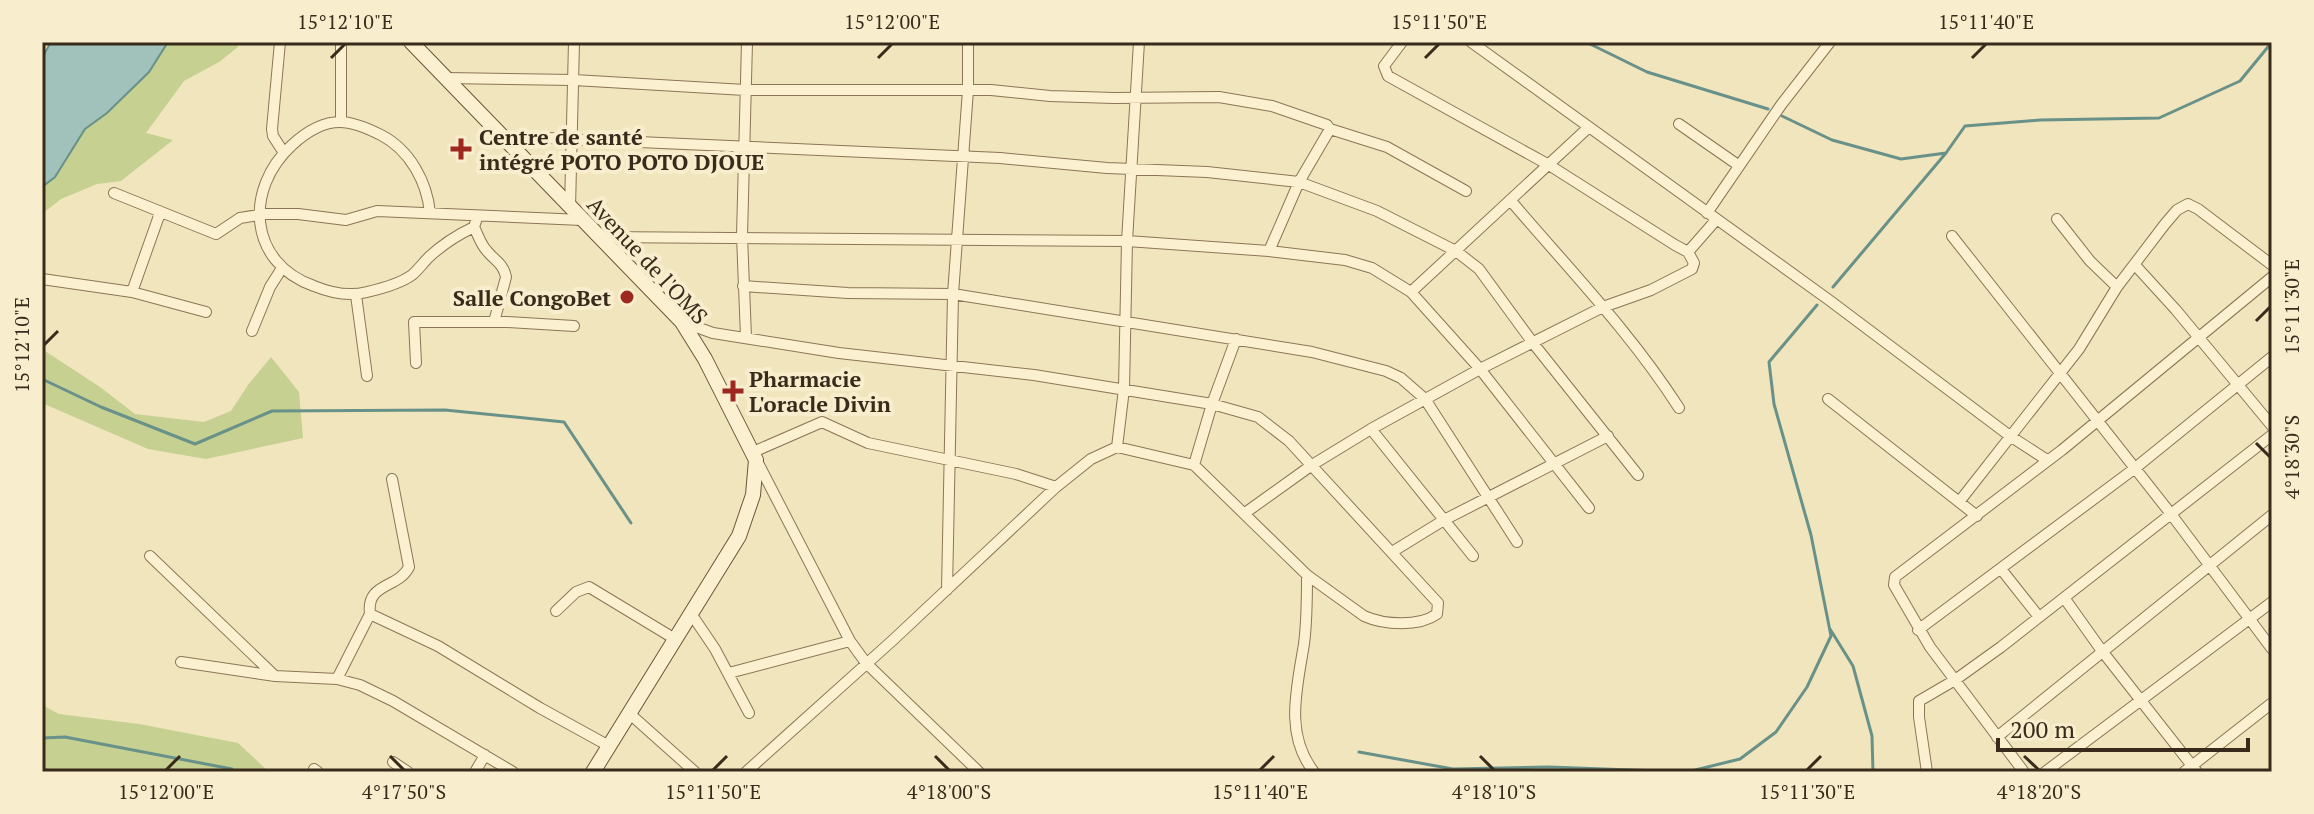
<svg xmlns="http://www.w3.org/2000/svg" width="2314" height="814" viewBox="0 0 2314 814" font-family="'PT Serif',serif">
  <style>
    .green { fill: #c5d091 }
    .water { fill: #a1c2ba; stroke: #689189; stroke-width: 2 }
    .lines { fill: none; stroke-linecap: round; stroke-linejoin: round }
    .stream { stroke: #689189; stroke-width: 3 }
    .street-casing { stroke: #8b7555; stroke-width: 12 }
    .secondary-casing { stroke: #6c5538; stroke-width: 16 }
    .street { stroke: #fbf1d1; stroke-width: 10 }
    .secondary { stroke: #fbf1d1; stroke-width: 14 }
    .ticks { fill: none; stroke: #392b1b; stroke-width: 3 }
    .poi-dot { fill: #9e2720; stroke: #f8eecd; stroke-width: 3 }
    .labels { text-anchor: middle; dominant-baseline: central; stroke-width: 8; stroke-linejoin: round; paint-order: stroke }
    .poi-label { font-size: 22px; font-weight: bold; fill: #392b1b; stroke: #f8eecd; text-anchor: start }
    .street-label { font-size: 22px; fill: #392b1b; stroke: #f8eecd }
    .neatline { fill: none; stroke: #392b1b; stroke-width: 3 }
    .ticks-label { font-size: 20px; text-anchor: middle; fill: #392b1b }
  </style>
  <rect width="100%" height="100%" fill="#f1e5bd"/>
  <path class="green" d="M168 42H236L238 47 219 62 184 81 146 133 173 140 121 181 97 184 61 199 42 214V187L55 177 85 129 107 113 149 72Z
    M42 349 100 387 135 414 204 422 231 411 248 385 271 357 299 392 303 438 206 459 148 449 42 403Z
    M42 705 59 714 139 724 238 743 269 772H42Z"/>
  <path class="water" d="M51 42H168L149 72 107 113 85 129 55 177 42 187V58Z"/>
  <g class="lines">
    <path class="stream" d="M1586 42 1647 72 1768 109
      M1782 116 1832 140 1901 159 1946 153
      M1833 287 1946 153 1965 126 2040 120 2159 118 2240 81 2272 42
      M42 379 101 407 195 444 272 411 445 410 564 422 631 523
      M1830 629 1853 666 1872 736 1873 772
      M42 738 65 737 232 769
      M1359 752 1453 769 1549 767 1687 772 1740 759 1776 732 1807 687 1831 636 1811 535 1774 404 1769 362 1817 305
      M42 767 49 772"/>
    <g class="street-casing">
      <path id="street" d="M280 42 272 129 273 136 284 153
        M1402 42 1384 66 1388 76 1549 165 1675 245 1688 252 1716 220
        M1471 42 1829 300 2010 436 2047 460
        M445 78 574 80 745 90H991L1050 96 1114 98 1219 97 1272 106 1327 125 1330 129 1299 182 1269 251
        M341 122V42
        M1679 124 1738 165
        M1330 129 1387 147 1466 191
        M501 136 1000 158 1107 168 1207 172 1299 182 1377 211 1456 251 1479 269 1533 343 1638 475
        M114 193 216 234 240 218 265 214H298L346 220 377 211 582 220
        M1511 201C1569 269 1631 333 1679 408
        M570 208 574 42
        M430 213C427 182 410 150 381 135 369 129 353 122 340 122 322 122 305 133 292 145 244 189 248 263 314 286 331 293 348 297 367 292 380 289 401 283 412 275 418 270 423 263 429 257 443 244 457 235 474 227
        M1707 213 1781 105 1830 42
        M2057 219 2090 261 2117 287
        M476 221 474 227C478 235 481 245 487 251 495 261 503 263 506 277L494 322
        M1952 236 2171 514 2272 649
        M598 237 1127 241 1269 251 1345 260 1372 268 1411 292 1480 369 1589 508
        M2135 265 2176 310 2272 426
        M42 279 132 292 206 312
        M743 286 848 293 953 294 1312 352 1386 371 1401 378 1425 399 1517 542
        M132 292 160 213
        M1411 292 1589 127
        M356 295 367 376
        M682 322 713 333 839 353 1034 375 1212 404 1258 417 1289 441 1438 603 1437 614C1419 627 1384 625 1364 616L1307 575 1194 465 1117 447 1091 459 1056 487 893 640 746 772
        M252 331 270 287 282 268
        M746 337 742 236 747 42
        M416 363 414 322H507L574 326
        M1828 399 1977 516
        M1371 429 1480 369 1603 307 1651 290 1692 269 1694 263 1688 252
        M1117 447 1124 389 1127 241 1139 42
        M753 452 822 422 868 443 1016 474 1056 487
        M757 461 850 641 866 663 979 772
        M1194 465 1212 404 1236 339
        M1959 502 2079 349 2117 287 2165 224 2177 210 2188 204 2198 209 2272 265
        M1245 513 1312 465 1371 429 1473 556
        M1392 552 1444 520 1608 436
        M150 556 275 676
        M2001 569 2039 617
        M1307 575C1307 598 1307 621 1304 644 1297 688 1284 734 1314 772
        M947 590 953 294 968 90V42
        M2065 599 2102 651 2197 772
        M556 611 576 592 589 587 675 639
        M370 614C366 582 398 589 409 567L392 479
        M692 615 715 649 749 713
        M1918 630 2134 469 2272 357
        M181 662 275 676 337 679 360 685 393 701 513 772
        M729 673 850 641
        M337 679 370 614 438 646 540 708 609 746
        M630 714 695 772
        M1997 737 2272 515
        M393 762 408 772
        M314 769 318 772
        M475 772 485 755
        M1927 772 1919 717V701L1955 680 2001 647 2272 435
        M2024 772 1930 647 1894 585 1895 577 2062 450 2272 277
        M2045 772 2272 602
        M2184 772 2272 703"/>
    </g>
    <g class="secondary-casing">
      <path id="secondary" d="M411 42 682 322 705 359 756 460 753 495 739 536 593 772"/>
    </g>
    <use href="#street" class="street"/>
    <use href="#secondary" class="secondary"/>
  </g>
  <path class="ticks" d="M331 58 345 44M878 58 892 44M1425 58 1439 44M1972 58 1986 44M2256 321 2270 307M44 345 58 331M2256 443 2270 457M390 756 404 770M935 756 949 770M1480 756 1494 770M2024 756 2039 770M166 770 180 756M713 770 727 756M1260 770 1274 756M1807 770 1821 756"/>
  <g class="poi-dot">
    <path d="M457 137h8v8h8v8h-8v8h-8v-8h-8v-8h8z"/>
    <circle cx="627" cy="297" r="8"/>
    <path d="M729 379h8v8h8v8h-8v8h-8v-8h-8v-8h8z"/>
  </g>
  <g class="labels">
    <g class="poi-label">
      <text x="479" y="136">Centre de santé<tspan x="479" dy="25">intégré POTO POTO DJOUE</tspan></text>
      <text x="611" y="297" text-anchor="end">Salle CongoBet</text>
      <text x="749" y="378">Pharmacie<tspan x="749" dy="25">L'oracle Divin</tspan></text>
    </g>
    <g class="street-label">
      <text transform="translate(648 260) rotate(47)">Avenue de l'OMS</text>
    </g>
  </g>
  <rect width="2314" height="814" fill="none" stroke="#f8eecd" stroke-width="88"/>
  <path d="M1998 738v12h250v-12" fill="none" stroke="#392b1b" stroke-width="4"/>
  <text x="2010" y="738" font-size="24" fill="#392b1b" stroke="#f8eecd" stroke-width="6" paint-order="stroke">200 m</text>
  <rect x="44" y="44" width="2226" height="726" class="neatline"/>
  <g class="ticks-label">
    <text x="345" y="29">15°12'10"E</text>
    <text x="892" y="29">15°12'00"E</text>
    <text x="1439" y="29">15°11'50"E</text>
    <text x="1986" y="29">15°11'40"E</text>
    <text transform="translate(2292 307) rotate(-90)" y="7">15°11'30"E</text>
    <text transform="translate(22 345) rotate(-90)" y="7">15°12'10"E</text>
    <text transform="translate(2292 457) rotate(-90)" y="7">4°18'30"S</text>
    <text x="166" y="799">15°12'00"E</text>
    <text x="404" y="799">4°17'50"S</text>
    <text x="713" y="799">15°11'50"E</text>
    <text x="949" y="799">4°18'00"S</text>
    <text x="1260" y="799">15°11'40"E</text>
    <text x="1494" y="799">4°18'10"S</text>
    <text x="1807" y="799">15°11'30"E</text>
    <text x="2039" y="799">4°18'20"S</text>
  </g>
</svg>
